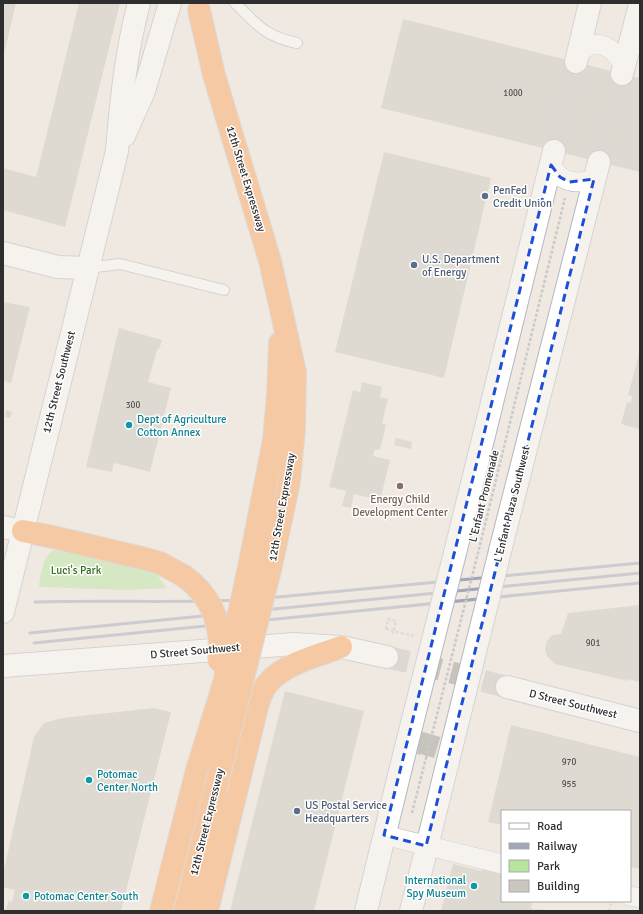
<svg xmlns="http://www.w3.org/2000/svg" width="643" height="914" viewBox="0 0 643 914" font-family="Signika,sans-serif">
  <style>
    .green { fill: #b6e59e }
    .building { fill: #cbc7bf }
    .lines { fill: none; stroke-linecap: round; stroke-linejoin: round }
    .secondary-tunnel { stroke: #c8c4bd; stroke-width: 22; stroke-dasharray: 22 11; stroke-linecap: butt }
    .lane-casing { stroke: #b4b7c1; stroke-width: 12 }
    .street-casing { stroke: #b4b7c1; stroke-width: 20 }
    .secondary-casing { stroke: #b4b7c1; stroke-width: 24 }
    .highway-casing { stroke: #c9c9c9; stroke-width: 24 }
    .path { stroke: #c9c9c9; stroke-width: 2.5; stroke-dasharray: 3 2; stroke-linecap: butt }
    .lane { stroke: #fff; stroke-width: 10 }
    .street { stroke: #fff; stroke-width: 19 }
    .secondary { stroke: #fff; stroke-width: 22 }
    .highway { stroke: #ffa35c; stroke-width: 22 }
    .rail { stroke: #a3a6b8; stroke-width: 3 }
    .secondary-bridge-casing { stroke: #b4b7c1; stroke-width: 24; stroke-linecap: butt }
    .highway-bridge-casing { stroke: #c9c9c9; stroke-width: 24; stroke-linecap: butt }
    .path-bridge { stroke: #c9c9c9; stroke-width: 2.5; stroke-dasharray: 3 2; stroke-linecap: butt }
    .secondary-bridge { stroke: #fff; stroke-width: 22 }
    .highway-bridge { stroke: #ffa35c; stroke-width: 22 }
    .marked { fill: none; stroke: #1d4ed8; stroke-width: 3; stroke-dasharray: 8 5; stroke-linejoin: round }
    .service-dot { fill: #5c6f8a; stroke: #fff; stroke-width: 1.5 }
    .culture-dot { fill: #0f9aa8; stroke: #fff; stroke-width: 1.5 }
    .education-dot { fill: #8d6e63; stroke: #fff; stroke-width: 1.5 }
    .labels { text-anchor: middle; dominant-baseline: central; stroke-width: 3; stroke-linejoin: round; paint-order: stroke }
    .number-label { font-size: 9px; fill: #555452 }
    .street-label { font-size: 11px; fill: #2e2e2e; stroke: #fff }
    .service-label { font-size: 11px; fill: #4e5e75; stroke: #fff; text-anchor: start }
    .culture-label { font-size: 11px; fill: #0d838f; stroke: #fff; text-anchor: start }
    .education-label { font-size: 11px; fill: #785e54; stroke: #fff }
    .park-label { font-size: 11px; fill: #2c6e1b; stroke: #fff }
  </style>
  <rect width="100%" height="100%" fill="#efe9e1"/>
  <path class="green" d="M53 550 70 553 71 551 149 571 157 574 166 588 127 590 41 587 39 586C41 572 42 559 53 550Z"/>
  <path class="building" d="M3 3H16L4 54H3Z
    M79 3H120L65 227 3 210V168L36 177Z
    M403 19 640 78V172L381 108Z
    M384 152 491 178 444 378 335 352Z
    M3 302 30 307 11 383 3 381Z
    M119 328 162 340 160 347 157 350 148 382 171 388 150 472 114 463 112 472 86 467Z
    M640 351V429L621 424 627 402 631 403 632 396 628 395Z
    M362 382 382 387 380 397 388 399 382 423 386 425 380 450 375 449 373 456 390 460 380 500 354 494 351 508 342 506 346 491 329 487 353 390 360 392Z
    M6 410 12 412 10 418 5 417Z
    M396 438 412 442 411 449 394 445Z
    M640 605V682L628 679V681L555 664 547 656 545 649 547 641 552 635 561 634 568 613Z
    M285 691 364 711 314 911H230Z
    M154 708 171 712 121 911H6L8 901 12 902 15 890 3 887V874L34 737 44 723 62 718Z
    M511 725 640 757V869L630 867V811H502V825L488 822Z
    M486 856 502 860V901H532L529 911H441L453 864 482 871Z"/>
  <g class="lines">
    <path class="secondary-tunnel" d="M554 151 576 62
      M599 162 622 74
      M387 657 434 668 507 687
      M416 744 422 743 442 749"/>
    <g class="lane-casing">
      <path id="lane" d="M235 3C258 25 264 36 297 43
        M87 268 120 264 224 290"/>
    </g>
    <g class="street-casing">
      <path id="street" d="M579 54C596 34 614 48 624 66
        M551 165C561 183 576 185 594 179
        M384 835 502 864
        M630 896 640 898"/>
    </g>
    <g class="secondary-casing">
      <path id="secondary" d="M576 62 590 3
        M622 74 640 5
        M124 136 144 91 170 3
        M3 253 58 267 87 268
        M3 527 23 531
        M501 547 599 162
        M455 553 554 151
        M3 612 117 151C121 101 126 52 139 3
        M3 666 294 644 341 647 387 657
        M507 687 640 721
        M366 911 405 751
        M411 911 448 761"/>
    </g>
    <g class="highway-casing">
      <path id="highway" d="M199 10 214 75 270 261 295 372 294 429 289 482 271 566
        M23 531 53 537 146 559 160 563 184 576
        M249 567 274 440 278 394 280 343
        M161 911 197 770
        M185 911 215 791
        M207 911 257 707C260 698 262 689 269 682 284 664 319 655 341 647"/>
    </g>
    <path class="path" d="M480 545 565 198
      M386 629 388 619 396 621 393 634
      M401 633 415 636
      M412 813 426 758
      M530 909 544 911
      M529 911 532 901
      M609 911 612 901"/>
    <use href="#lane" class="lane"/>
    <use href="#street" class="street"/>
    <use href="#secondary" class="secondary"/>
    <use href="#highway" class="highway"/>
    <path class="rail" d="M35 602C106 600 176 603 247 600L640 563
      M30 633 640 573
      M34 643 640 583"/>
    <g class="secondary-bridge-casing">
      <path id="secondary-bridge" d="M405 751 455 553
        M448 761 501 547"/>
    </g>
    <g class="highway-bridge-casing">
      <path id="highway-bridge" d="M184 576C213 597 223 626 219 661
        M197 770 224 683 249 567
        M215 791 271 566"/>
    </g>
    <path class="path-bridge" d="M386 629 401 633
      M426 758 480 545"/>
    <use href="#secondary-bridge" class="secondary-bridge"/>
    <use href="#highway-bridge" class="highway-bridge"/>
  </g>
  <path d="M0 0H643V914H0ZM551 165 560 177 569 182 594 179 426 846 384 835Z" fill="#efe9e1" fill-opacity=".55" fill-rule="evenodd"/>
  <path class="marked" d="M551 165 560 177 569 182 594 179 426 846 384 835Z"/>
  <g class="service-dot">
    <circle cx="485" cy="196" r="4"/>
    <circle cx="414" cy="265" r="4"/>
    <circle cx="297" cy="811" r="4"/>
  </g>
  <g class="culture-dot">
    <circle cx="129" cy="425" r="4"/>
    <circle cx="89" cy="780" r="4"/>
    <circle cx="474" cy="886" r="4"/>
    <circle cx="26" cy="896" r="4"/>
  </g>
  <circle class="education-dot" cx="400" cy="486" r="4"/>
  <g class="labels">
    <g class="number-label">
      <text x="513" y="93">1000</text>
      <text x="133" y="405">300</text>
      <text x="593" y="643">901</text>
      <text x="569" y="762">970</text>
      <text x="569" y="784">955</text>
    </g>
    <g class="street-label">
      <text transform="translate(246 179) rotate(73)">12th Street Expressway</text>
      <text transform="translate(59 382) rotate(-76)">12th Street Southwest</text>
      <text transform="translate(484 496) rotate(-76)">L'Enfant Promenade</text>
      <text transform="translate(512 504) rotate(-76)">L'Enfant Plaza Southwest</text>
      <text transform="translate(282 507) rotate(-80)">12th Street Expressway</text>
      <text transform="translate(195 651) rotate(-5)">D Street Southwest</text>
      <text transform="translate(573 704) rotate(14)">D Street Southwest</text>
      <text transform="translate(207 822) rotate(-76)">12th Street Expressway</text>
    </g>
    <g class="service-label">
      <text x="493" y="190">PenFed<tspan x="493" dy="13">Credit Union</tspan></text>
      <text x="422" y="259">U.S. Department<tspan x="422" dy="13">of Energy</tspan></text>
      <text x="305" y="805">US Postal Service<tspan x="305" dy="13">Headquarters</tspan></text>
    </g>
    <g class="culture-label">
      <text x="137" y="419">Dept of Agriculture<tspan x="137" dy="13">Cotton Annex</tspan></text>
      <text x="97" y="774">Potomac<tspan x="97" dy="13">Center North</tspan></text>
      <text x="466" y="880" text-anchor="end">International<tspan x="466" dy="13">Spy Museum</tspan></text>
      <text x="34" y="896">Potomac Center South</text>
    </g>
    <g class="education-label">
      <text x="400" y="499">Energy Child<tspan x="400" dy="13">Development Center</tspan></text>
    </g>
    <g class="park-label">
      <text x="76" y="570">Luci's Park</text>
    </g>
  </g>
  <rect width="643" height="914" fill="none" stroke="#2e2e2e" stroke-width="8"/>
  <rect x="501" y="810" width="130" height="92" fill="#ffffff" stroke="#ababab"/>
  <rect x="509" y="823" width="20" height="6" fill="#ffffff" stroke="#ababab"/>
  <text x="537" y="830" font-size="12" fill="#2e2e2e">Road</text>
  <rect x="509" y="843" width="20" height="6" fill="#a3a6b8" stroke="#ababab"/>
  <text x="537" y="850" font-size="12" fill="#2e2e2e">Railway</text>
  <rect x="509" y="860" width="20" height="12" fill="#b6e59e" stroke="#ababab"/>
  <text x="537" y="870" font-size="12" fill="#2e2e2e">Park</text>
  <rect x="509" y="880" width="20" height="12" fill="#cbc7bf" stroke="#ababab"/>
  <text x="537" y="890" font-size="12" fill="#2e2e2e">Building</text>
</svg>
